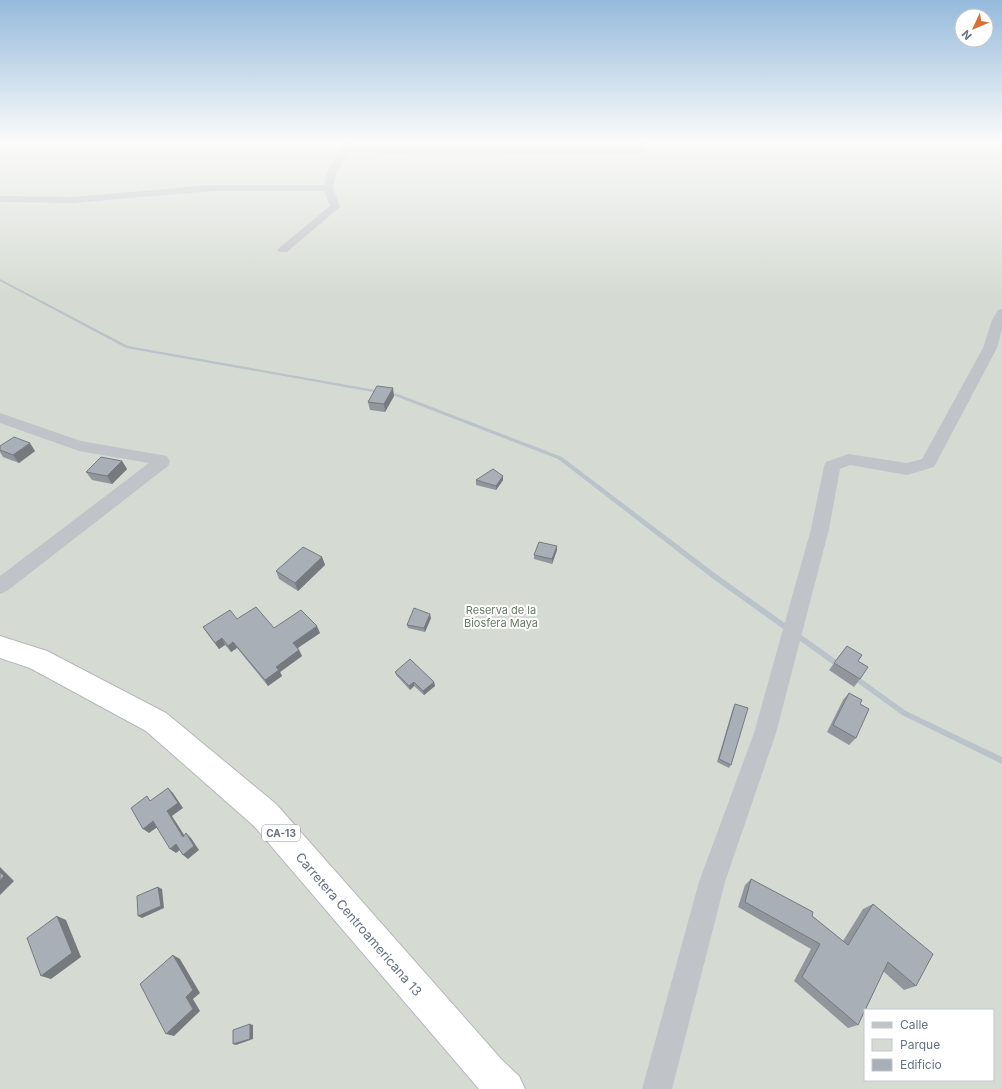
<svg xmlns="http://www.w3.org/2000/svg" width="1002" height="1089" viewBox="0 0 1002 1089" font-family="Inter,sans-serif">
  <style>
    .green { fill: #d5dbd3; fill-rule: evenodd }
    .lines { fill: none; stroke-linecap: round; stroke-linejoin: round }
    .stream { fill: #bac3c9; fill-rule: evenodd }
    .trunk-casing { stroke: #b5b7bb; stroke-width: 2 }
    .minor { fill: #c0c3c7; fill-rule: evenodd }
    .trunk { fill: #fff; fill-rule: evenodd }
    .wall { fill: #91969d }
    .shaded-wall { fill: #767a7f }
    .building { fill: #a9afb6; stroke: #767a7f }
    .labels { text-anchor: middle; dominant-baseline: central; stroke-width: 4; stroke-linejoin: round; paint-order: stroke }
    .shield { fill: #fff; stroke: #959ca8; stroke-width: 1 }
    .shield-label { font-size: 10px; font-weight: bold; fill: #677282 }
    .park-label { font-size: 11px; fill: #677a66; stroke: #fff }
    .near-street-label { font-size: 13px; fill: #677282; stroke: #fff }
  </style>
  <rect width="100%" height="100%" fill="#f6f6f3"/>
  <path class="green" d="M0 143H1002V1089H0ZM865 1010H993V1080H865Z"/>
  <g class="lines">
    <path class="stream" d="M0 279 128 346 398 394 562 457 716 574 842 664 843 666 842 668 840 669 838 668 712 578 558 459 395 396 126 348 0 281Z
      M853 673 906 711 1002 757V764L902 715 851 678 850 676 851 674Z"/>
    <g class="trunk-casing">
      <path id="trunk" d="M0 636 47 651 166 713 276 804 502 1060 519 1076 525 1089H479L254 826 146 731 30 668 0 658Z"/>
    </g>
    <path class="minor" d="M344 143H352L350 148 424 149 638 148 636 143H644L647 151 643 154 424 155 347 153 336 174 333 188 340 207 287 252H279L277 250 279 248 330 206 324 191H211L73 203 0 202V196L73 197 211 185H324L326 174Z
      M1002 309V329L997 348 934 467 907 475 850 465 840 469 829 529 776 733 725 882 672 1089H642L699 882 754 733 811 529 824 466 826 462 848 454 907 463 922 459 983 348 992 320 998 310Z
      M0 413 81 441 167 456 170 462 168 466 7 591 0 594V576L149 463 79 451 0 423Z"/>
    <use href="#trunk" class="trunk"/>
  </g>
  <path class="wall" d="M394 396 385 412 370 410 368 402Z
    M0 446 35 451 19 463 3 457 0 452Z
    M122 461 127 469 112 484 92 480 86 472Z
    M503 476V480L496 490 476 485V480Z
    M557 550 552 564 534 559V555Z
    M322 557 325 565 298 591 279 579 276 571Z
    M431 618 425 632 408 628 407 625Z
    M237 619 274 628 320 633 298 648 302 656 280 672 282 676 268 686 237 648 231 652 225 645 219 649 207 633 203 627Z
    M847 646 858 661 860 679 854 687 829 670Z
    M395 672 434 682 435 686 424 695 414 686 410 690 396 675Z
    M849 693 860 704 856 738 849 745 827 732 843 700Z
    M735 704 731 765 729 768 717 762 733 708Z
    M751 879 812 916 843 941 863 909 873 904 916 986 904 990 883 971 858 1025 848 1028 794 981 811 949 738 907 745 885Z"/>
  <path class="shaded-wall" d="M393 388 394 396 385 412 384 404Z
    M30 443 35 451 19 463 13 455Z
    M122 461 127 469 112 484 107 476Z
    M503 476V480L496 490V486Z
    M557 546V550L552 564V559Z
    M322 557 325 565 298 591 295 583Z
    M430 614 431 618 425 632 424 628Z
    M317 626 320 633 296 649 293 643Z
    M222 638 225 645 219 649 215 643Z
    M233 642 237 648 231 652 228 646Z
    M299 650 302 656 280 672 282 676 268 686 265 680 276 667Z
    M414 682V686L410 690 409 686Z
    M434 682 435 686 424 695 423 691Z
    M168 788 173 793 183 808 172 816 188 841 183 837 167 811Z
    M153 821 159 826 149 833 143 829Z
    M186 833 191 838 199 850 188 859 183 855Z
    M176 844 181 849 176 853 170 849Z
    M0 867 14 881 0 895Z
    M158 887 162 889 164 908 142 918 138 916Z
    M57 916 66 920 81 957 51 979 41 976Z
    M173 955 180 959 200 993 193 999 200 1011 174 1036 166 1034Z
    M250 1024 253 1025V1039L236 1045 233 1044Z"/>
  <path class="building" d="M377 386 393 388 384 404 368 402Z
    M14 437 30 443 13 455 0 450V446Z
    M101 457 122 461 107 476 86 472Z
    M493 469 503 476 496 486 476 480Z
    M539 542 557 546 552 559 534 555Z
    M303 547 322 557 295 583 276 571Z
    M256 607 274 628 301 610 317 626 293 643 299 650 276 667 279 670 265 680 233 642 228 646 222 638 215 643 203 627 230 610 237 619Z
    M414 608 430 614 424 628 407 625Z
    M847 646 862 655 858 661 868 667 860 679 834 663Z
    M410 659 434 682 423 691 414 682 409 686 395 672Z
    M849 693 862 700 860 704 869 709 856 738 833 725Z
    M735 704 748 708 731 765 719 759Z
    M168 788 178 803 167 811 183 837 186 833 194 846 183 855 176 844 170 849 153 821 143 829 131 808 147 796 150 801Z
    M0 872 4 876 0 881Z
    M751 879 813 912 812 916 848 945 873 904 933 954 916 986 888 962 858 1025 802 977 820 944 745 902Z
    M158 887 161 906 138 916 137 896Z
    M57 916 72 953 41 976 27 938Z
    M173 955 193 990 186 997 193 1009 166 1034 140 984Z
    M250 1024V1039L233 1044V1030Z"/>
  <linearGradient id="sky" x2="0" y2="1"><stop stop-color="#95badc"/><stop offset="0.48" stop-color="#fbfbfa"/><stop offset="1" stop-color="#fbfbfa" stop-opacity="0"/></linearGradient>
  <rect width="1002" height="295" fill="url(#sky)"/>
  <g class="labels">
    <rect class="shield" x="262" y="825" width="38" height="16" rx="3"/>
    <g class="shield-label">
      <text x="281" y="833">CA-13</text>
    </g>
    <g class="park-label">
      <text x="501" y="610">Reserva de la<tspan x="501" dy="13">Biosfera Maya</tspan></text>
    </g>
    <g class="near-street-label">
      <text transform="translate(359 924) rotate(49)">Carretera Centroamericana 13</text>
    </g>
  </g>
  <rect x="864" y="1009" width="130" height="72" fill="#ffffff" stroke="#c2c7cd"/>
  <rect x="872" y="1022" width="20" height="6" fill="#c0c3c7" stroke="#c2c7cd"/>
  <text x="900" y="1029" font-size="12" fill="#677282">Calle</text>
  <rect x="872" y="1039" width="20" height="12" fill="#d5dbd3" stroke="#c2c7cd"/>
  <text x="900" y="1049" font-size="12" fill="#677282">Parque</text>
  <rect x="872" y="1059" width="20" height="12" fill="#a9afb6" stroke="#c2c7cd"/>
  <text x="900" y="1069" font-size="12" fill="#677282">Edificio</text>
  <g transform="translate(974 28) rotate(226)"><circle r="19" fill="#ffffff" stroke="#c2c7cd"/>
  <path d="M0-3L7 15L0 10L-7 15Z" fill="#d77133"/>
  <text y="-6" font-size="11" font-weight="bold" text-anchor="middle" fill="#677282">N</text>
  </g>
</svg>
